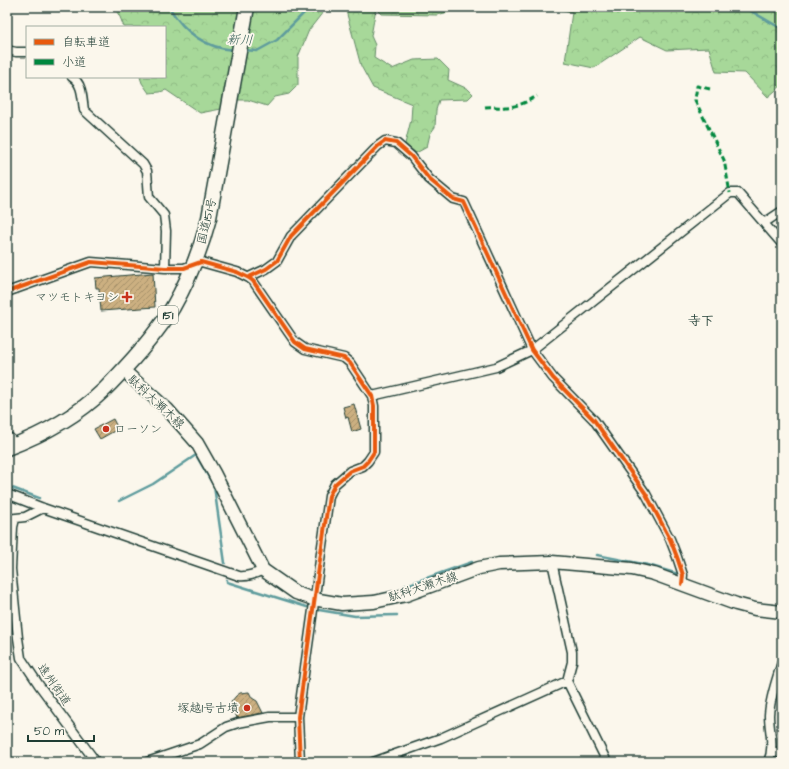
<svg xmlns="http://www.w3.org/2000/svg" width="789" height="769" viewBox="0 0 789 769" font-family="'Architects Daughter','Klee One',sans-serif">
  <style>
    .forest { fill: url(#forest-crowns); stroke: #638a66 }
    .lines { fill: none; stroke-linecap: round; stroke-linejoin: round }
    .stream { stroke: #5f9c9d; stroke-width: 2.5 }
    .building { fill: url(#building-hatch); stroke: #1f3d34 }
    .minor-casing { stroke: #1f3d34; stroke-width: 11 }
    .secondary-casing { stroke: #1f3d34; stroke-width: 15 }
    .trunk-casing { stroke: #1f3d34; stroke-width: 17 }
    .minor { stroke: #fbf7ec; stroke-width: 8 }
    .secondary { stroke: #fbf7ec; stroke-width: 12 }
    .trunk { stroke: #fbf7ec; stroke-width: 14 }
    .quiet { stroke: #00873e; stroke-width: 3; stroke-dasharray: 6 3; stroke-linecap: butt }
    .cycleway-casing { stroke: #fbf7ec; stroke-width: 6 }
    .cycleway { stroke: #e8590c; stroke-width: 4 }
    .poi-dot { fill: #c8321e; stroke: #fbf7ec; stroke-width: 1.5 }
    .labels { text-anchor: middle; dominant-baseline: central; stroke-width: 3.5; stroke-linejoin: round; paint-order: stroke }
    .shield { fill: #fbf7ec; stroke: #61756b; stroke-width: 1 }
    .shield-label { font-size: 11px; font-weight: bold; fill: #1f3d34 }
    .street-label { font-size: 12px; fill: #1f3d34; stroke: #fbf7ec }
    .poi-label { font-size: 12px; fill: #1f3d34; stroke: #fbf7ec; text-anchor: end }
    .water-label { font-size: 13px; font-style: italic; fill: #345d57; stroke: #fbf7ec }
    .neighbourhood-label { font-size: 13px; font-weight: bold; fill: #1f3d34; stroke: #fbf7ec }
  </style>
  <defs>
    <pattern id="forest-crowns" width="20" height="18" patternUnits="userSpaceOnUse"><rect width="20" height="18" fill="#a7d899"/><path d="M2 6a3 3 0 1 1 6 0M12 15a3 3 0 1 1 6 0" fill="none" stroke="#8fba84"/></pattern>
    <pattern id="building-hatch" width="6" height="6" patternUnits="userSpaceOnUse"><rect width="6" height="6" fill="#ccb081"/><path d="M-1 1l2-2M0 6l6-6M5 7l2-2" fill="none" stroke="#a5906a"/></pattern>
  </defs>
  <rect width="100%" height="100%" fill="#fbf7ec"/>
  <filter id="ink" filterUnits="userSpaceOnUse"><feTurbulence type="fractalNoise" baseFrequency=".025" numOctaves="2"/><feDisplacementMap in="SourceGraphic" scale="8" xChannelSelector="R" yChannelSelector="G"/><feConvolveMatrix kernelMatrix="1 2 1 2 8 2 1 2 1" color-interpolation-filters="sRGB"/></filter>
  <g filter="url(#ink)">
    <path class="forest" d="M114 7H327L309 30 298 57V85L289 94 275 97 267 106 248 100H231L221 109 200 113 166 90 160 92 149 93 142 83 140 77H165V27H124L120 17Z
      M345 7H467L437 15 382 14 376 8 371 36 375 45 374 58 392 69 414 60 438 59 449 70 448 80 468 89 473 94 468 99 439 100 436 110 435 127 430 134 427 147 416 153 405 144 411 120 412 104 373 88 361 66Z
      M551 7H782V85L768 97 745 73 716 72 709 48 667 50 640 37 594 68 565 62 572 12Z"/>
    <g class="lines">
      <path class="stream" d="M169 7C184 32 205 48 234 50
        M575 7H577
        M744 7 782 29
        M243 50 257 51 277 40 310 7
        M7 486 39 498
        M119 501 153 484 196 455 214 486 225 563
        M597 555 648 565 678 574
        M227 580V582L307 607
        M404 586 472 562
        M319 610 355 616 397 615"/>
    </g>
    <path class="building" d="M153 273 155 307 101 311 99 288H96L95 278Z
      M354 404 361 429 352 432 348 417 346 418 343 407Z
      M113 419 118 429 100 439 94 429Z
      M249 692 252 698 257 701 263 713 237 718 231 702 236 696 240 693Z"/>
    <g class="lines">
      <g class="minor-casing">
        <path id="minor" d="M7 50 16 52H27
          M72 77C83 84 82 98 84 110L143 164 147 171 149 197 164 215 166 231 165 268
          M764 223 782 211
          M249 278 251 276 266 269 277 261 291 236 378 146 385 141 396 143 411 156 429 179 453 199 464 202 532 350 553 378 594 420 646 494 670 539 677 557 683 575 682 584
          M7 292 91 262 165 268H184L201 262 237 272 249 278 253 281 295 342 305 349 344 358 350 363 372 396 374 406V452L368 461 363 466 350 471 335 484 329 496 298 717 300 762
          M372 396 496 367 532 350 730 193H738L782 244
          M7 440 10 438 16 445
          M7 494 43 508 239 576C248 577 255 574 263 570
          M7 519 25 517 43 508
          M15 519 13 527 11 569 18 638 21 658 39 685 96 762
          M552 562 572 652V662L567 681 607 762
          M772 750 782 755
          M147 762 200 744 226 727 238 723 270 717H298
          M373 762 441 738 567 681
          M768 762C775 747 769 731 769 715 770 697 777 679 782 662"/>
      </g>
      <g class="secondary-casing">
        <path id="secondary" d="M123 370 167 409 197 443 214 473 263 570 296 593 313 599 342 604 374 602 406 595 479 568 499 564 552 562 632 569 654 574 736 604 755 609 782 612"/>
      </g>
      <g class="trunk-casing">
        <path id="trunk" d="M7 448C42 435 78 415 105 389 115 379 125 368 134 358 148 342 162 325 173 307 189 279 201 249 209 218L247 7"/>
      </g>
      <use href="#minor" class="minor"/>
      <use href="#secondary" class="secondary"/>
      <use href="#trunk" class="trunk"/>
      <path class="quiet" d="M710 89 697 86 695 100 724 160 730 193
        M485 107C493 106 498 108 505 107 517 107 527 102 537 96"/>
      <g class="cycleway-casing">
        <path id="cycleway" d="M249 278 251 276 266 269 277 261 291 236 378 146 385 141 396 143 411 156 429 179 453 199 464 202 532 350 553 378 594 420 646 494 670 539 677 557 683 575 682 584
          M7 292 91 262 165 268H184L201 262 237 272 249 278 253 281 295 342 305 349 344 358 350 363 372 396 374 406V452L368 461 363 466 350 471 335 484 329 496 298 717 300 762"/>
      </g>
      <use href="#cycleway" class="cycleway"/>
    </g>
  </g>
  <g class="poi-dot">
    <path d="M125 291h4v4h4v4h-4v4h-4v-4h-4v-4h4z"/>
    <circle cx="106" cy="429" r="4"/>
    <circle cx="247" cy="708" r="4"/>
  </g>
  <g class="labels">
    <rect class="shield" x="158" y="306" width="20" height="18" rx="3"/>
    <g class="shield-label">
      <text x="168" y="315">151</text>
    </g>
    <g class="street-label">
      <text transform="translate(207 221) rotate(-76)">国道151号</text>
      <text transform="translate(156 402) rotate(43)">駄科大瀬木線</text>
      <text transform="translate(423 587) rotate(-18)">駄科大瀬木線</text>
      <text transform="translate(54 685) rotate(55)">遠州街道</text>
    </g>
    <g class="poi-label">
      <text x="119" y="297">マツモトキヨシ</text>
      <text x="114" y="429" text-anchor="start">ローソン</text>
      <text x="239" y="708">塚越1号古墳</text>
    </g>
    <g class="water-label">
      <text transform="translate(240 40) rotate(2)">新川</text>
    </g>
    <g class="neighbourhood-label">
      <text x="701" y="321">寺下</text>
    </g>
  </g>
  <rect width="789" height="769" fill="none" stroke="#fbf7ec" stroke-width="24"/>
  <rect x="12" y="12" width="765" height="745" fill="none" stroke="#1f3d34" stroke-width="1.5" filter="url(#ink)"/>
  <rect x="26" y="26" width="140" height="52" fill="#fbf7ec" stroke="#a3ada2"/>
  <rect x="34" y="39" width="20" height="6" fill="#e8590c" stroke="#a3ada2"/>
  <text x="62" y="46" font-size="12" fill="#1f3d34">自転車道</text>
  <rect x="34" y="59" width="20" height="6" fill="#00873e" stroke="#a3ada2"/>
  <text x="62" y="66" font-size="12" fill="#1f3d34">小道</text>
  <path d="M28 735v6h66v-6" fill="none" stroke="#1f3d34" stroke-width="2"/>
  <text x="34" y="735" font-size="12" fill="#1f3d34" stroke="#fbf7ec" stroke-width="3" paint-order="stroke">50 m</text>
</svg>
